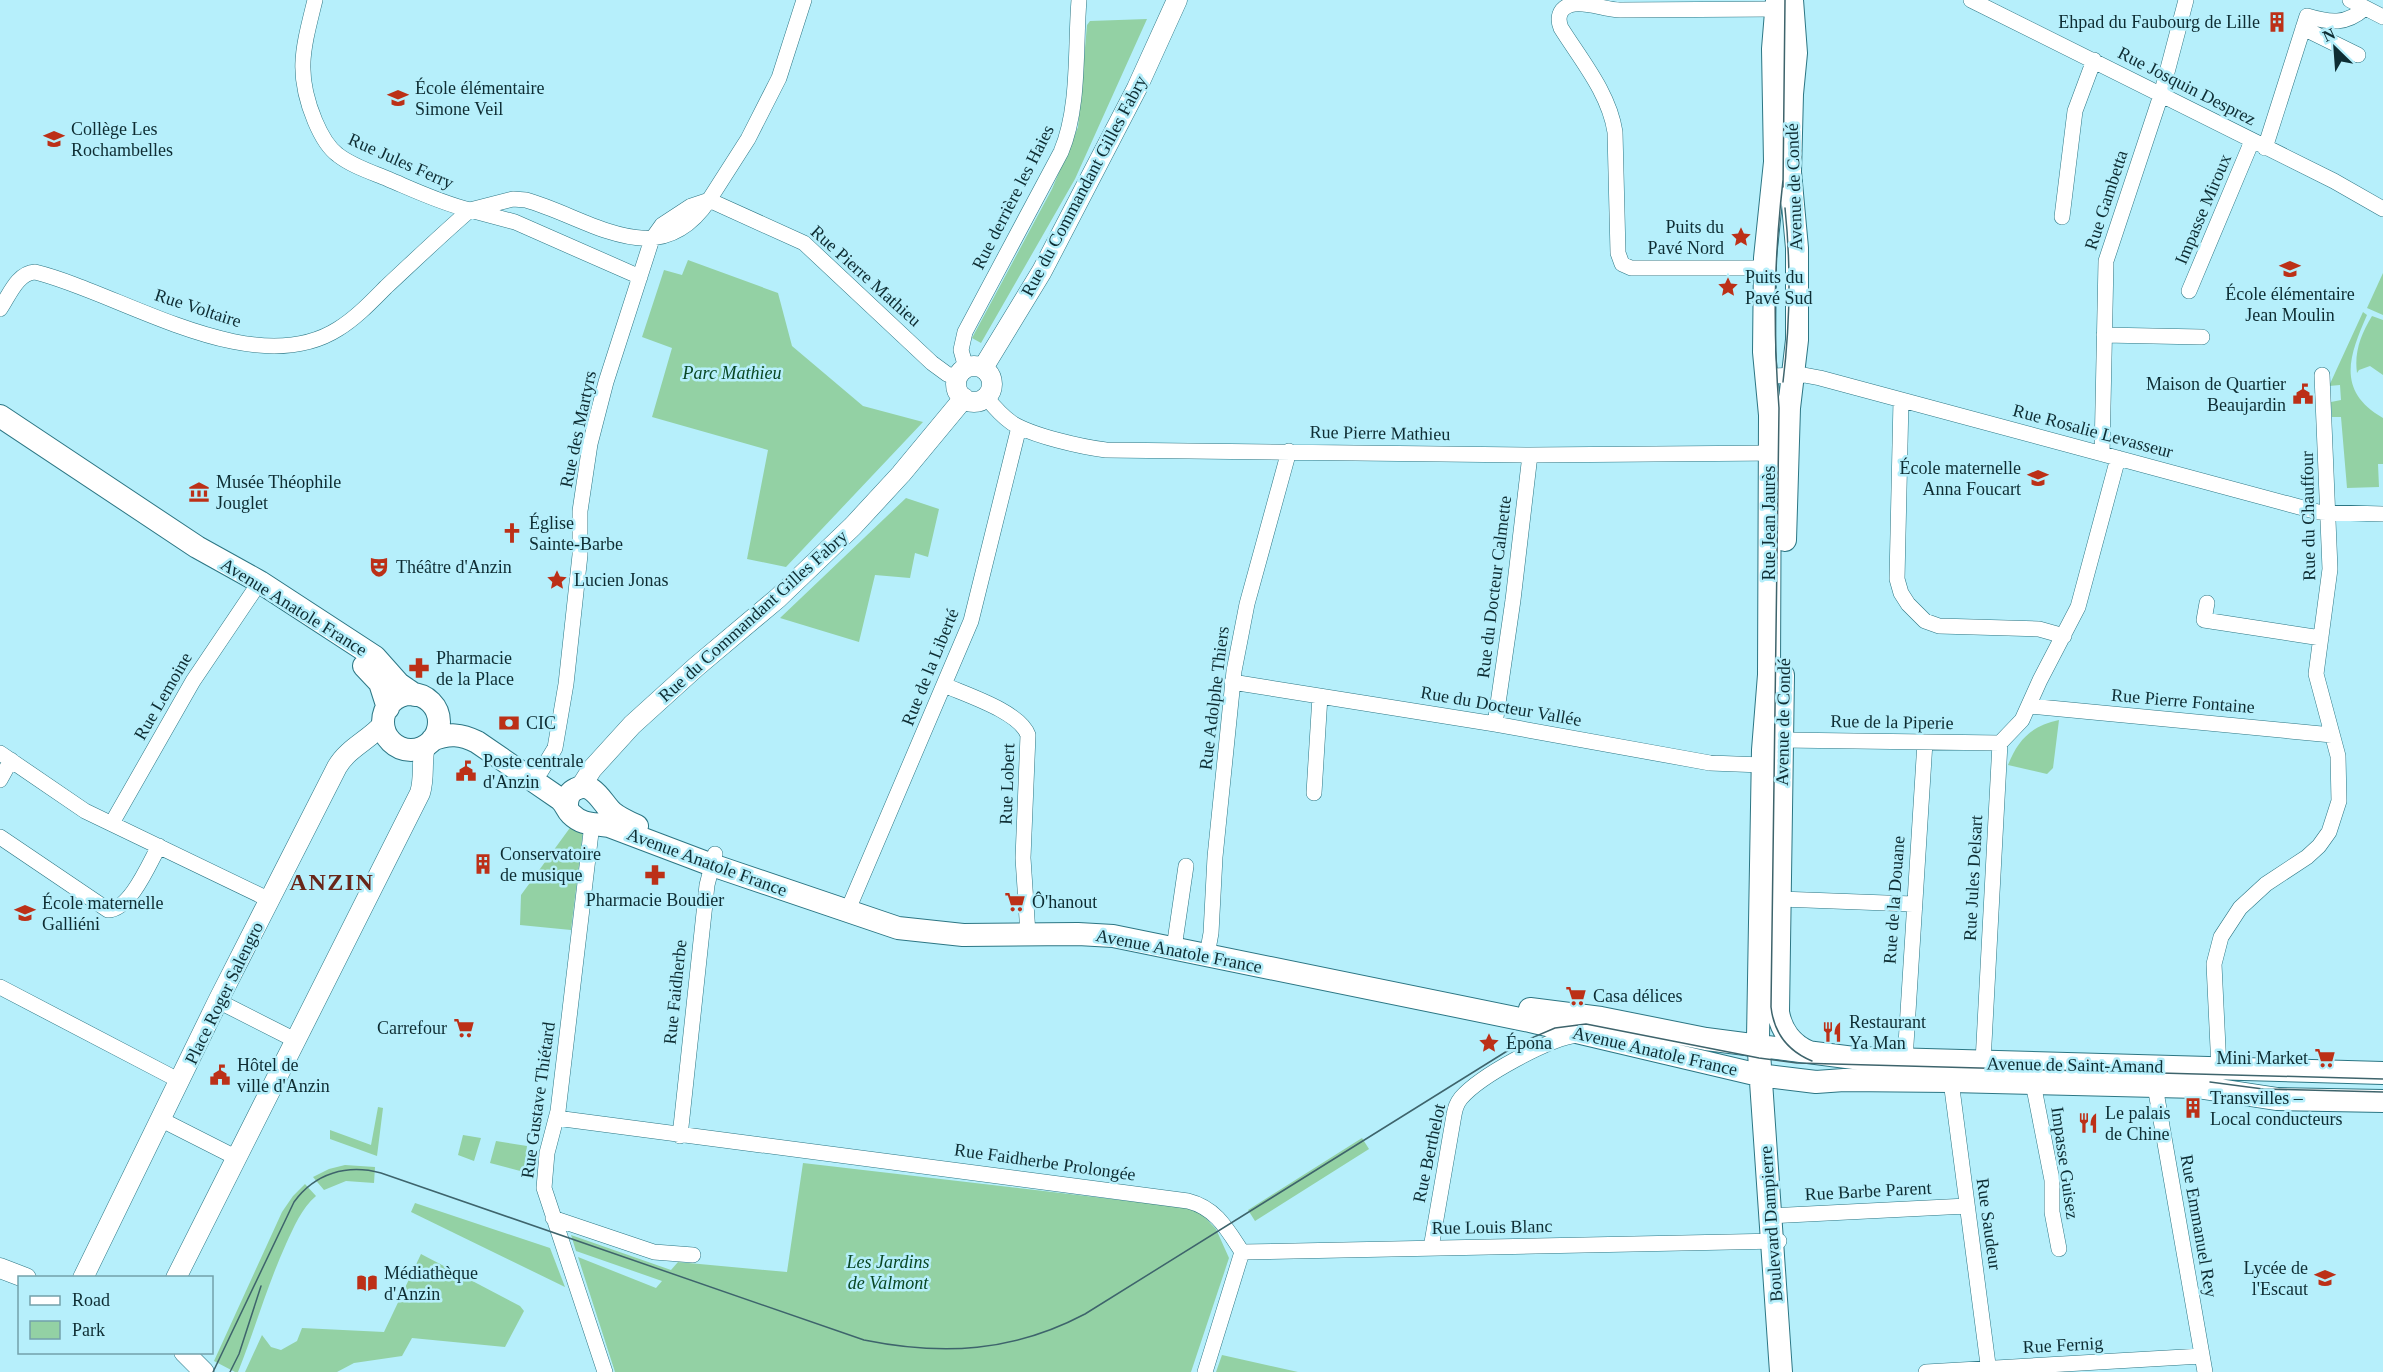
<svg xmlns="http://www.w3.org/2000/svg" width="2383" height="1372" viewBox="0 0 2383 1372" font-family="'Times New Roman',serif">
  <style>
    .green { fill: #93d1a4 }
    .lines { fill: none; stroke-linecap: round; stroke-linejoin: round }
    .minor-casing { stroke: #2c7684; stroke-width: 16 }
    .tertiary-casing { stroke: #2c7684; stroke-width: 21 }
    .secondary-casing { stroke: #2c7684; stroke-width: 24 }
    .minor { stroke: #fff; stroke-width: 15 }
    .tertiary { stroke: #fff; stroke-width: 20 }
    .secondary { stroke: #fff; stroke-width: 22 }
    .tram { stroke: #3e646c; stroke-width: 1.5 }
    .labels { text-anchor: middle; dominant-baseline: central; stroke-width: 5; stroke-linejoin: round; paint-order: stroke }
    .poi-label { font-size: 18px; fill: #0e2d33; stroke: #b6effb; text-anchor: start }
    .street-label { font-size: 18px; fill: #0e2d33; stroke: #b6effb }
    .park-label { font-size: 18px; font-style: italic; fill: #0a4724; stroke: #b6effb }
    .district-label { font-size: 24px; font-weight: bold; letter-spacing: 1.5px; fill: #692619; stroke: #b6effb }
  </style>
  <rect width="100%" height="100%" fill="#b6effb"/>
  <path class="green" d="M1147 19 1075 179 981 343 972 338 1052 189 1078 127 1087 25 1090 21Z
    M688 260 778 293 792 346 863 406 923 422 786 567 747 559 768 450 652 417 672 348 642 337 664 270 682 275Z
    M2383 273V315L2367 308Z
    M2363 312 2367 315C2349 356 2336 391 2383 418V464H2378L2379 487 2347 488 2341 417H2332L2331 402 2341 400 2340 385 2329 386Z
    M2372 316 2383 320V375L2370 366 2359 370 2357 373C2354 352 2361 334 2372 316Z
    M906 498 939 509 928 557 915 553 910 578 875 575 859 642 780 618Z
    M2059 720 2053 768 2047 774 2008 765C2018 740 2031 726 2059 720Z
    M572 825 583 832 571 930 520 925 521 895Z
    M378 1107 383 1108 377 1156 330 1139V1130L371 1145Z
    M463 1135 481 1138 474 1161 458 1155Z
    M1362 1138 1369 1149 1255 1221 1248 1210Z
    M496 1141 527 1146 524 1172 490 1163Z
    M803 1163 1197 1209 1216 1229 1229 1258 1191 1372H615L578 1257 656 1288 662 1281 576 1251 571 1235 671 1270 678 1262 787 1272Z
    M345 1165 375 1167 374 1183 346 1181 324 1190 313 1177 329 1169Z
    M305 1184 316 1196C301 1209 294 1227 286 1244 267 1286 255 1329 238 1372H235L214 1361 282 1212 293 1196Z
    M415 1203 550 1248 565 1287 411 1212Z
    M421 1254 520 1306 524 1311 505 1347 412 1338 402 1356 354 1363 337 1372H245L262 1335 271 1347 281 1350 297 1341 302 1328 384 1332Z
    M1222 1355 1298 1372H1216Z"/>
  <g class="lines">
    <g class="minor-casing">
      <path id="minor" d="M315 0C303 49 295 73 315 121 320 133 327 147 338 155 352 166 371 172 388 179 414 190 441 203 470 210
        M1971 0 2334 181 2383 209
        M2350 0 2383 17
        M2303 28 2358 55
        M2265 148 2307 16C2330 23 2346 25 2365 8
        M2062 217 2075 111 2094 60
        M1765 268H1631L1622 264 1618 253 1615 132C1609 93 1581 60 1561 28 1557 18 1559 9 1570 5 1584 0 1604 10 1620 10 1672 10 1725 9 1777 9
        M640 277 515 222 470 210 513 199 526 200C590 218 658 276 709 200L804 243 932 363 947 374 957 378
        M2189 291 2252 141
        M0 309C9 296 17 273 35 272 121 293 253 383 338 329 356 318 371 302 386 287 414 261 441 235 470 210
        M2104 335 2202 337
        M966 368 961 350 965 332 1061 152C1080 107 1075 48 1079 0
        M1766 376 1804 375 1820 378 2318 512 2383 514
        M986 397C994 407 1002 416 1012 423 1033 436 1082 447 1106 450L1530 455 1778 453
        M1901 400 1897 579 1901 593 1908 604 1925 621 1939 626 2039 629 2064 636
        M2102 454 2106 261 2161 95 2186 0
        M2207 603 2204 620 2321 638
        M1232 682 1495 724 1710 763 1762 765
        M944 685C967 695 1020 712 1028 735L1023 858 1028 934
        M2029 706 2332 735
        M1495 724 1513 600 1530 455
        M1783 740 2000 743
        M0 753 85 811 270 900
        M541 771 555 748 566 684 580 555V511L590 444 606 382 652 239 662 225 691 206 709 200 748 139 779 78 804 0
        M0 780 11 760
        M1314 793 1320 696
        M112 823 193 681 253 592
        M592 824 558 1111 547 1153 544 1188 605 1372
        M0 837 108 910C130 910 149 864 159 846
        M1780 899 1913 904
        M847 912 971 621 1019 427
        M1174 948 1186 866
        M1207 955 1211 933 1215 857 1234 671 1247 604 1289 451
        M0 987 180 1081
        M218 1001 297 1041
        M1905 1060 1925 742
        M1983 1062 2000 743 2022 720 2040 680 2078 607 2118 458
        M2219 1069 2214 964 2221 937 2240 908 2266 884 2307 857 2319 846 2329 832 2339 801 2338 756 2316 674 2330 569 2322 375
        M1951 1081 1989 1372
        M2033 1083 2052 1180V1212L2059 1249
        M2155 1086 2205 1372
        M556 1118 1188 1201C1216 1208 1227 1229 1242 1252
        M162 1120 237 1158
        M680 1136 707 885 715 854
        M1770 1216 1967 1206
        M553 1218 654 1252 693 1255
        M1431 1248 1454 1115C1455 1108 1457 1103 1461 1098 1480 1076 1549 1038 1578 1035
        M1242 1252 1779 1241
        M1205 1372 1242 1252
        M1926 1372 2202 1356"/>
    </g>
    <g class="tertiary-casing">
      <path id="tertiary" d="M956 384a18 18 0 1 1 36 0a18 18 0 1 1-36 0Z
        M983 368 1042 271 1137 88 1177 0
        M580 788 592 769 632 725 696 667 778 598 853 526 901 474 964 398
        M0 1268 26 1278
        M83 1278 218 1001 337 767C348 748 369 740 383 724
        M176 1278 420 793C425 777 421 762 425 746
        M184 1352 204 1372"/>
    </g>
    <g class="secondary-casing">
      <path id="secondary" d="M1777 0 1773 49 1775 162 1765 258 1764 352 1770 415 1769 675 1763 750 1758 1038 1781 1372
        M0 416 197 547 260 582 375 657 399 684 415 695
        M1785 540 1789 408 1797 340V248L1790 172 1792 94 1796 53 1792 0
        M364 666 380 683 388 708
        M1783 675 1778 1012C1781 1030 1792 1045 1809 1052
        M383 722a28 28 0 1 1 56 0a28 28 0 1 1-56 0Z
        M432 740C449 733 461 734 477 742L560 799C566 804 566 809 571 814 583 826 595 823 609 826L712 865 898 928 963 935 1078 934 1113 936 1530 1021 1759 1075 1816 1082 1844 1080 1951 1081 2198 1087 2277 1099 2383 1101
        M567 805C567 798 569 792 576 789 593 780 602 803 612 812 619 818 628 822 637 826
        M1530 1009 1601 1018 1706 1039 1854 1058 2383 1073"/>
    </g>
    <use href="#minor" class="minor"/>
    <use href="#tertiary" class="tertiary"/>
    <use href="#secondary" class="secondary"/>
    <path class="tram" d="M1783 180C1774 259 1773 328 1779 408L1771 1007C1774 1034 1788 1051 1812 1061
      M1783 187 1785 0
      M1783 382C1790 325 1791 265 1785 208
      M2210 1082 2263 1089 2383 1092
      M213 1372 294 1202C315 1173 347 1164 381 1173L864 1340C943 1356 1013 1352 1085 1314L1520 1043 1555 1028 1586 1024 1759 1058 1797 1063 2383 1079
      M230 1372 239 1354 261 1286"/>
  </g>
  <defs>
    <g id="building-bare" transform="scale(1.62)"><path d="M-4-6H4V6H1V3H-1V6H-4ZM-2.5-4.3h1.7v1.8h-1.7ZM.8-4.3h1.7v1.8H.8ZM-2.5-1h1.7V.8h-1.7ZM.8-1h1.7V.8H.8Z" fill="#bc3017" stroke="#b6effb" stroke-width="2.5" paint-order="stroke"/></g>
    <g id="school-bare" transform="scale(1.62)"><path d="M0-5L7-2L0 1L-7-2ZM-4 1L0 2.5L4 1V4Q0 6-4 4Z" fill="#bc3017" stroke="#b6effb" stroke-width="2.5" paint-order="stroke"/></g>
    <g id="sight-bare" transform="scale(1.62)"><path d="M0-6L1.8-2.2L6-1.7L2.9 1.2L3.7 5.4L0 3.3L-3.7 5.4L-2.9 1.2L-6-1.7L-1.8-2.2Z" fill="#bc3017" stroke="#b6effb" stroke-width="2.5" paint-order="stroke"/></g>
    <g id="civic-bare" transform="scale(1.62)"><path d="M-.6-6.5H3V-4.5H.6V-3L4-1V1h2V6H-6V1h2V-1L-.6-3ZM-1.2 2.5V6h2.4V2.5Z" fill="#bc3017" stroke="#b6effb" stroke-width="2.5" paint-order="stroke"/></g>
    <g id="museum-bare" transform="scale(1.62)"><path d="M0-6L6-3V-2H-6V-3ZM-5-1h2V3h-2ZM-1-1h2V3h-2ZM3-1h2V3H3ZM-6 4H6V6H-6Z" fill="#bc3017" stroke="#b6effb" stroke-width="2.5" paint-order="stroke"/></g>
    <g id="church-bare" transform="scale(1.62)"><path d="M-1.2-6h2.4v3.5h3.3v2.4h-3.3V6h-2.4V-.1h-3.3v-2.4h3.3Z" fill="#bc3017" stroke="#b6effb" stroke-width="2.5" paint-order="stroke"/></g>
    <g id="theatre-bare" transform="scale(1.62)"><path d="M-5-5.5Q0-4 5-5.5V0Q5 5 0 6Q-5 5-5 0ZM-3.3-2.5H-1v1.5H-3.3ZM1-2.5H3.3v1.5H1ZM-2.8 1Q0 5.5 2.8 1Z" fill="#bc3017" stroke="#b6effb" stroke-width="2.5" paint-order="stroke"/></g>
    <g id="pharmacy-bare" transform="scale(1.62)"><path d="M-2-6h4v4h4v4h-4v4h-4v-4h-4v-4h4Z" fill="#bc3017" stroke="#b6effb" stroke-width="2.5" paint-order="stroke"/></g>
    <g id="bank-bare" transform="scale(1.62)"><path d="M-6-4H6V4H-6ZM0-2.3a2.3 2.3 0 1 0 0 4.6a2.3 2.3 0 1 0 0-4.6Z" fill="#bc3017" stroke="#b6effb" stroke-width="2.5" paint-order="stroke"/></g>
    <g id="supermarket-bare" transform="scale(1.62)"><path d="M-6-5.5h2.5l.6 2H6L4.5 2H-2.5L-4.4-4H-6ZM-1.5 3.2a1.3 1.3 0 1 0 .1 0ZM3 3.2a1.3 1.3 0 1 0 .1 0Z" fill="#bc3017" stroke="#b6effb" stroke-width="2.5" paint-order="stroke"/></g>
    <g id="restaurant-bare" transform="scale(1.62)"><path d="M-5-6h1v4h1v-4h1v4h1v-4h1v5L-1.5 .5V6h-2V.5L-5-1ZM5-6V6H3V1.5H1.5Q1.5-4 5-6Z" fill="#bc3017" stroke="#b6effb" stroke-width="2.5" paint-order="stroke"/></g>
    <g id="library-bare" transform="scale(1.62)"><path d="M-6-4Q-3-5.5-.7-3.5V5Q-3 3-6 4ZM6-4Q3-5.5 .7-3.5V5Q3 3 6 4Z" fill="#bc3017" stroke="#b6effb" stroke-width="2.5" paint-order="stroke"/></g>
  </defs>
  <g fill-rule="evenodd">
    <use href="#building-bare" x="2277" y="22"/>
    <use href="#school-bare" x="398" y="98"/>
    <use href="#school-bare" x="54" y="139"/>
    <use href="#sight-bare" x="1741" y="237"/>
    <use href="#school-bare" x="2290" y="269"/>
    <use href="#sight-bare" x="1728" y="287"/>
    <use href="#civic-bare" x="2303" y="394"/>
    <use href="#school-bare" x="2038" y="478"/>
    <use href="#museum-bare" x="199" y="492"/>
    <use href="#church-bare" x="512" y="533"/>
    <use href="#theatre-bare" x="379" y="567"/>
    <use href="#sight-bare" x="557" y="580"/>
    <use href="#pharmacy-bare" x="419" y="668"/>
    <use href="#bank-bare" x="509" y="723"/>
    <use href="#civic-bare" x="466" y="771"/>
    <use href="#building-bare" x="483" y="864"/>
    <use href="#pharmacy-bare" x="655" y="875"/>
    <use href="#supermarket-bare" x="1015" y="902"/>
    <use href="#school-bare" x="25" y="913"/>
    <use href="#supermarket-bare" x="1576" y="996"/>
    <use href="#supermarket-bare" x="464" y="1028"/>
    <use href="#restaurant-bare" x="1832" y="1032"/>
    <use href="#sight-bare" x="1489" y="1043"/>
    <use href="#supermarket-bare" x="2325" y="1058"/>
    <use href="#civic-bare" x="220" y="1075"/>
    <use href="#building-bare" x="2193" y="1108"/>
    <use href="#restaurant-bare" x="2088" y="1123"/>
    <use href="#school-bare" x="2325" y="1278"/>
    <use href="#library-bare" x="367" y="1283"/>
  </g>
  <g class="labels">
    <g class="poi-label">
      <text x="2260" y="22" text-anchor="end">Ehpad du Faubourg de Lille</text>
      <text x="415" y="88">École élémentaire<tspan x="415" dy="21">Simone Veil</tspan></text>
      <text x="71" y="129">Collège Les<tspan x="71" dy="21">Rochambelles</tspan></text>
      <text x="1724" y="227" text-anchor="end">Puits du<tspan x="1724" dy="21">Pavé Nord</tspan></text>
      <text x="1745" y="277">Puits du<tspan x="1745" dy="21">Pavé Sud</tspan></text>
      <text x="2290" y="294" text-anchor="middle">École élémentaire<tspan x="2290" dy="21">Jean Moulin</tspan></text>
      <text x="2286" y="384" text-anchor="end">Maison de Quartier<tspan x="2286" dy="21">Beaujardin</tspan></text>
      <text x="2021" y="468" text-anchor="end">École maternelle<tspan x="2021" dy="21">Anna Foucart</tspan></text>
      <text x="216" y="482">Musée Théophile<tspan x="216" dy="21">Jouglet</tspan></text>
      <text x="529" y="523">Église<tspan x="529" dy="21">Sainte-Barbe</tspan></text>
      <text x="396" y="567">Théâtre d'Anzin</text>
      <text x="574" y="580">Lucien Jonas</text>
      <text x="436" y="658">Pharmacie<tspan x="436" dy="21">de la Place</tspan></text>
      <text x="526" y="723">CIC</text>
      <text x="483" y="761">Poste centrale<tspan x="483" dy="21">d'Anzin</tspan></text>
      <text x="500" y="854">Conservatoire<tspan x="500" dy="21">de musique</tspan></text>
      <text x="655" y="900" text-anchor="middle">Pharmacie Boudier</text>
      <text x="1032" y="902">Ô'hanout</text>
      <text x="42" y="903">École maternelle<tspan x="42" dy="21">Galliéni</tspan></text>
      <text x="1593" y="996">Casa délices</text>
      <text x="1849" y="1022">Restaurant<tspan x="1849" dy="21">Ya Man</tspan></text>
      <text x="447" y="1028" text-anchor="end">Carrefour</text>
      <text x="1506" y="1043">Épona</text>
      <text x="2308" y="1058" text-anchor="end">Mini Market</text>
      <text x="237" y="1065">Hôtel de<tspan x="237" dy="21">ville d'Anzin</tspan></text>
      <text x="2210" y="1098">Transvilles –<tspan x="2210" dy="21">Local conducteurs</tspan></text>
      <text x="2105" y="1113">Le palais<tspan x="2105" dy="21">de Chine</tspan></text>
      <text x="2308" y="1268" text-anchor="end">Lycée de<tspan x="2308" dy="21">l'Escaut</tspan></text>
      <text x="384" y="1273">Médiathèque<tspan x="384" dy="21">d'Anzin</tspan></text>
    </g>
    <g class="street-label">
      <text transform="translate(2187 86) rotate(27)">Rue Josquin Desprez</text>
      <text transform="translate(401 161) rotate(24)">Rue Jules Ferry</text>
      <text transform="translate(1084 186) rotate(-62)">Rue du Commandant Gilles Fabry</text>
      <text transform="translate(1794 187) rotate(-92)">Avenue de Condé</text>
      <text transform="translate(1013 197) rotate(-63)">Rue derrière les Haies</text>
      <text transform="translate(2106 200) rotate(-72)">Rue Gambetta</text>
      <text transform="translate(2203 209) rotate(-67)">Impasse Miroux</text>
      <text transform="translate(866 276) rotate(42)">Rue Pierre Mathieu</text>
      <text transform="translate(198 308) rotate(18)">Rue Voltaire</text>
      <text transform="translate(578 429) rotate(-78)">Rue des Martyrs</text>
      <text transform="translate(2093 431) rotate(15)">Rue Rosalie Levasseur</text>
      <text transform="translate(1380 433) rotate(1)">Rue Pierre Mathieu</text>
      <text transform="translate(2308 516) rotate(-91)">Rue du Chauffour</text>
      <text transform="translate(1769 523) rotate(-90)">Rue Jean Jaurès</text>
      <text transform="translate(1494 587) rotate(-83)">Rue du Docteur Calmette</text>
      <text transform="translate(294 607) rotate(32)">Avenue Anatole France</text>
      <text transform="translate(753 616) rotate(-42)">Rue du Commandant Gilles Fabry</text>
      <text transform="translate(930 667) rotate(-68)">Rue de la Liberté</text>
      <text transform="translate(163 696) rotate(-60)">Rue Lemoine</text>
      <text transform="translate(1214 698) rotate(-83)">Rue Adolphe Thiers</text>
      <text transform="translate(2183 701) rotate(5)">Rue Pierre Fontaine</text>
      <text transform="translate(1501 706) rotate(10)">Rue du Docteur Vallée</text>
      <text transform="translate(1783 722) rotate(-89)">Avenue de Condé</text>
      <text transform="translate(1892 722) rotate(1)">Rue de la Piperie</text>
      <text transform="translate(1007 784) rotate(-88)">Rue Lobert</text>
      <text transform="translate(707 862) rotate(20)">Avenue Anatole France</text>
      <text transform="translate(1973 878) rotate(-87)">Rue Jules Delsart</text>
      <text transform="translate(1894 900) rotate(-86)">Rue de la Douane</text>
      <text transform="translate(1179 951) rotate(11)">Avenue Anatole France</text>
      <text transform="translate(675 992) rotate(-84)">Rue Faidherbe</text>
      <text transform="translate(224 993) rotate(-64)">Place Roger Salengro</text>
      <text transform="translate(1655 1051) rotate(13)">Avenue Anatole France</text>
      <text transform="translate(2075 1065) rotate(1)">Avenue de Saint-Amand</text>
      <text transform="translate(538 1100) rotate(-82)">Rue Gustave Thiétard</text>
      <text transform="translate(1429 1153) rotate(-78)">Rue Berthelot</text>
      <text transform="translate(1045 1162) rotate(8)">Rue Faidherbe Prolongée</text>
      <text transform="translate(2065 1163) rotate(82)">Impasse Guisez</text>
      <text transform="translate(1868 1191) rotate(-3)">Rue Barbe Parent</text>
      <text transform="translate(1771 1224) rotate(-94)">Boulevard Dampierre</text>
      <text transform="translate(1989 1224) rotate(82)">Rue Saudeur</text>
      <text transform="translate(2199 1226) rotate(80)">Rue Emmanuel Rey</text>
      <text transform="translate(1492 1227) rotate(-1)">Rue Louis Blanc</text>
      <text transform="translate(2063 1345) rotate(-3)">Rue Fernig</text>
    </g>
    <g class="park-label">
      <text x="732" y="373">Parc Mathieu</text>
      <text x="888" y="1262">Les Jardins<tspan x="888" dy="21">de Valmont</tspan></text>
    </g>
    <g class="district-label">
      <text x="332" y="882">ANZIN</text>
    </g>
  </g>
  <rect x="18" y="1276" width="195" height="78" fill="#b6effb" stroke="#73a1ab" stroke-width="1.5"/>
  <rect x="30" y="1296" width="30" height="9" fill="#ffffff" stroke="#73a1ab" stroke-width="1.5"/>
  <text x="72" y="1306" font-size="18" fill="#0e2d33">Road</text>
  <rect x="30" y="1321" width="30" height="18" fill="#93d1a4" stroke="#73a1ab" stroke-width="1.5"/>
  <text x="72" y="1336" font-size="18" fill="#0e2d33">Park</text>
  <g transform="translate(2335 48) rotate(335)" stroke="#b6effb" stroke-width="4.5" paint-order="stroke">
  <path d="M0-4.5L10 22L0 15L-10 22Z" fill="#0e2d33"/>
  <text y="-9" font-size="16" font-weight="bold" text-anchor="middle" fill="#0e2d33">N</text>
  </g>
</svg>
